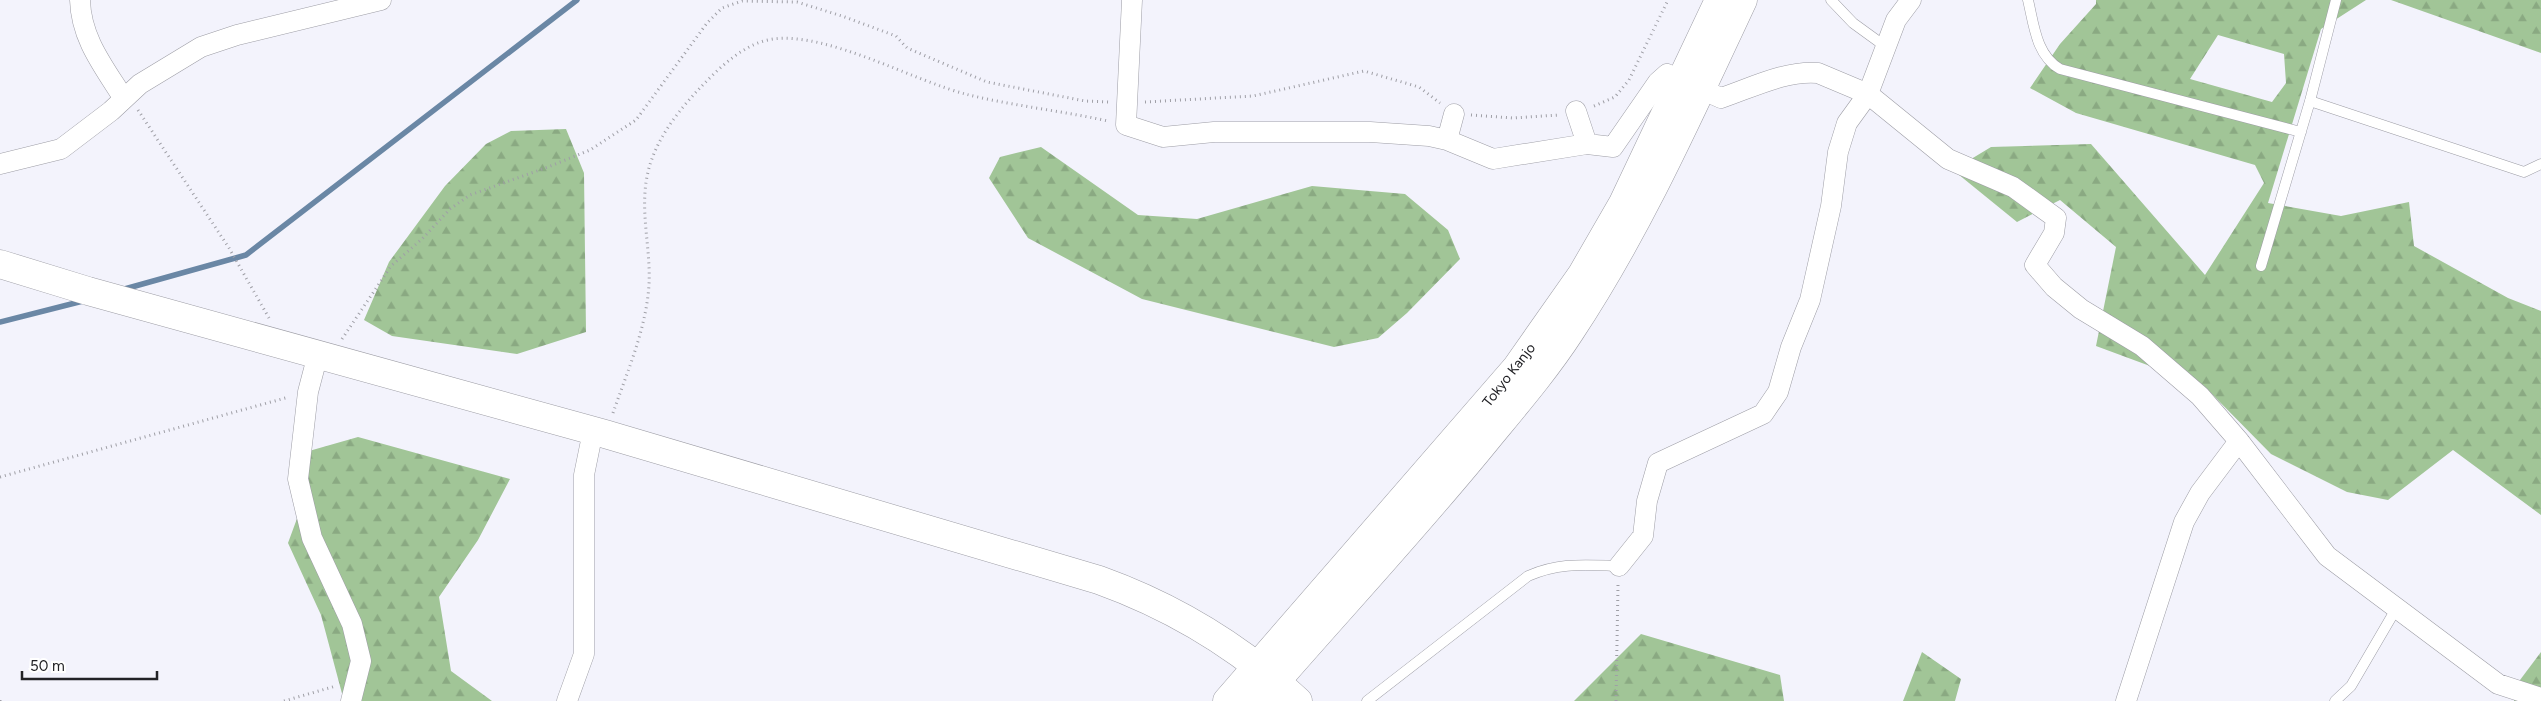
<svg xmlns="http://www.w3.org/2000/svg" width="2541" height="701" viewBox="0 0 2541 701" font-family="Figtree,sans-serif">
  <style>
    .forest { fill: url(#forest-firs); fill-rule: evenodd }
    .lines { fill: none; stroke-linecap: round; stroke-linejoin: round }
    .stream { stroke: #6a87a5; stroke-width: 5.5 }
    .lane-casing { stroke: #9d9da5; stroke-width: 11 }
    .street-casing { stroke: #9d9da5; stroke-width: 21 }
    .secondary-casing { stroke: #9d9da5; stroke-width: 29 }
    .highway-casing { stroke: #9d9da5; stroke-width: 29 }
    .path { stroke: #9f9fa6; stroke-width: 3; stroke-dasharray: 1 4; stroke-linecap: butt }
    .lane { stroke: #fff; stroke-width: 10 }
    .street { stroke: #fff; stroke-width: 20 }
    .secondary { stroke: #fff; stroke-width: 28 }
    .highway { stroke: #fff; stroke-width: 28 }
    .labels { text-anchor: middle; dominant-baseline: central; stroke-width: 5; stroke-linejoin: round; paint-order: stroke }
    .street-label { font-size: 14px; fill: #222226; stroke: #fff }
  </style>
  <defs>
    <pattern id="forest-firs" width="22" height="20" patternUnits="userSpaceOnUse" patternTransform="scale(1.25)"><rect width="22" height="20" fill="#a1c597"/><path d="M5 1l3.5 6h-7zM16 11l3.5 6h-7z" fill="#8aa982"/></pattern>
  </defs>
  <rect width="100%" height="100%" fill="#f3f3fc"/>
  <path class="forest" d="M2096 0H2366L2321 29 2268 203 2341 216 2409 202 2414 246 2508 298 2541 311V515L2453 450 2388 500 2347 492 2271 454 2204 386 2096 346 2116 247 2060 200 2017 222 1953 170 1991 147 2091 144 2205 275 2264 183 2255 165 2076 113 2030 88 2060 44 2096 4ZM2218 35 2284 54 2286 83 2272 102 2190 79Z
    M2391 0H2541V53Z
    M566 129 584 173 586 332 517 354 392 336 364 320 389 262 445 186 486 144 511 131Z
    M1041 147 1138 215 1197 219 1312 186 1405 194 1448 230 1460 259 1407 313 1378 338 1334 347 1142 299 1028 238 989 178 1000 157Z
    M358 437 510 479 478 540 439 597 451 671 492 701H344L321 615 288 543 302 505 309 451Z
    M1641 634 1780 675 1784 701H1574Z
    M1922 652 1961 679 1955 701H1903Z
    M2541 652V701H2514V688Z"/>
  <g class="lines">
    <path class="stream" d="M121 290 246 255 577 0
      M0 322 83 301"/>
    <g class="lane-casing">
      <path id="lane" d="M1831 0 1853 23 1886 47
        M2028 0C2034 25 2036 55 2060 69L2301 132
        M2310 101 2524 172 2541 164
        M2261 266 2310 101 2336 0
        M1367 701 1528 576C1560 562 1585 565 1619 566
        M2335 701 2351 686 2396 609"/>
    </g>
    <g class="street-casing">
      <path id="street" d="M80 0C81 39 104 67 124 99
        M1132 0 1126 125 1163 137 1214 132H1370L1429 136 1447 140 1493 159 1587 144
        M1576 111 1587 144 1613 147 1658 82 1667 74 1721 98C1751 88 1786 70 1818 73L1868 94 1948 159 2013 187 2056 218 2054 233 2035 265 2054 287 2081 309 2142 346 2200 396 2239 441 2327 556 2498 684 2541 698
        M1447 140 1454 114
        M0 164 61 149 111 111 140 84 201 47 237 35 381 0
        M318 354 308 392 298 479 312 538 352 624 361 661 351 701
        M1619 566 1643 536 1647 501 1658 463 1763 414 1778 392 1791 347 1810 300 1831 206 1838 152 1847 123 1868 94 1896 20 1911 0
        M567 701 584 654V475L593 431
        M2126 701 2184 522 2200 493 2239 441"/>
    </g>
    <g class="secondary-casing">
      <path id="secondary" d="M0 264 88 291 605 434 1099 580C1174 607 1240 647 1298 701"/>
    </g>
    <g class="highway-casing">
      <path id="highway" d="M1227 701 1516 368 1582 274 1623 203 1719 0
        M1259 701C1335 613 1415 528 1488 438 1516 404 1546 369 1570 332 1639 228 1690 113 1743 0"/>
    </g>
    <path class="path" d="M1145 102 1253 96 1364 71 1419 87 1440 103
      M1594 106 1615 97 1629 80 1668 0
      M138 110 229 248 269 318
      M1471 115 1513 118 1559 115
      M342 339 391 266 422 239 450 209 470 195 548 167 590 150 636 120 707 23 722 8 742 1 797 2 842 16 896 36 907 48 987 82 1085 101 1109 102
      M613 413C627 372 646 330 649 285 651 247 639 210 648 172 655 141 678 111 699 89 719 68 744 43 773 39 829 32 913 81 969 95 1015 106 1062 111 1108 121
      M0 477 289 397
      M0 700V701
      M284 701 336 686
      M1616 701 1618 584"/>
    <use href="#lane" class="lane"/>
    <use href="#street" class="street"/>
    <use href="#secondary" class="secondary"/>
    <use href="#highway" class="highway"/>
  </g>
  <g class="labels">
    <g class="street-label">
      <text transform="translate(1509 375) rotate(-52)">Tokyo Kanjo</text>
    </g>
  </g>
  <path d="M22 671v8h135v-8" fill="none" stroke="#222226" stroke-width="2.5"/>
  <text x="30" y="671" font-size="15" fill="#222226" stroke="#ffffff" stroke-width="4" paint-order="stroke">50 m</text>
</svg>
